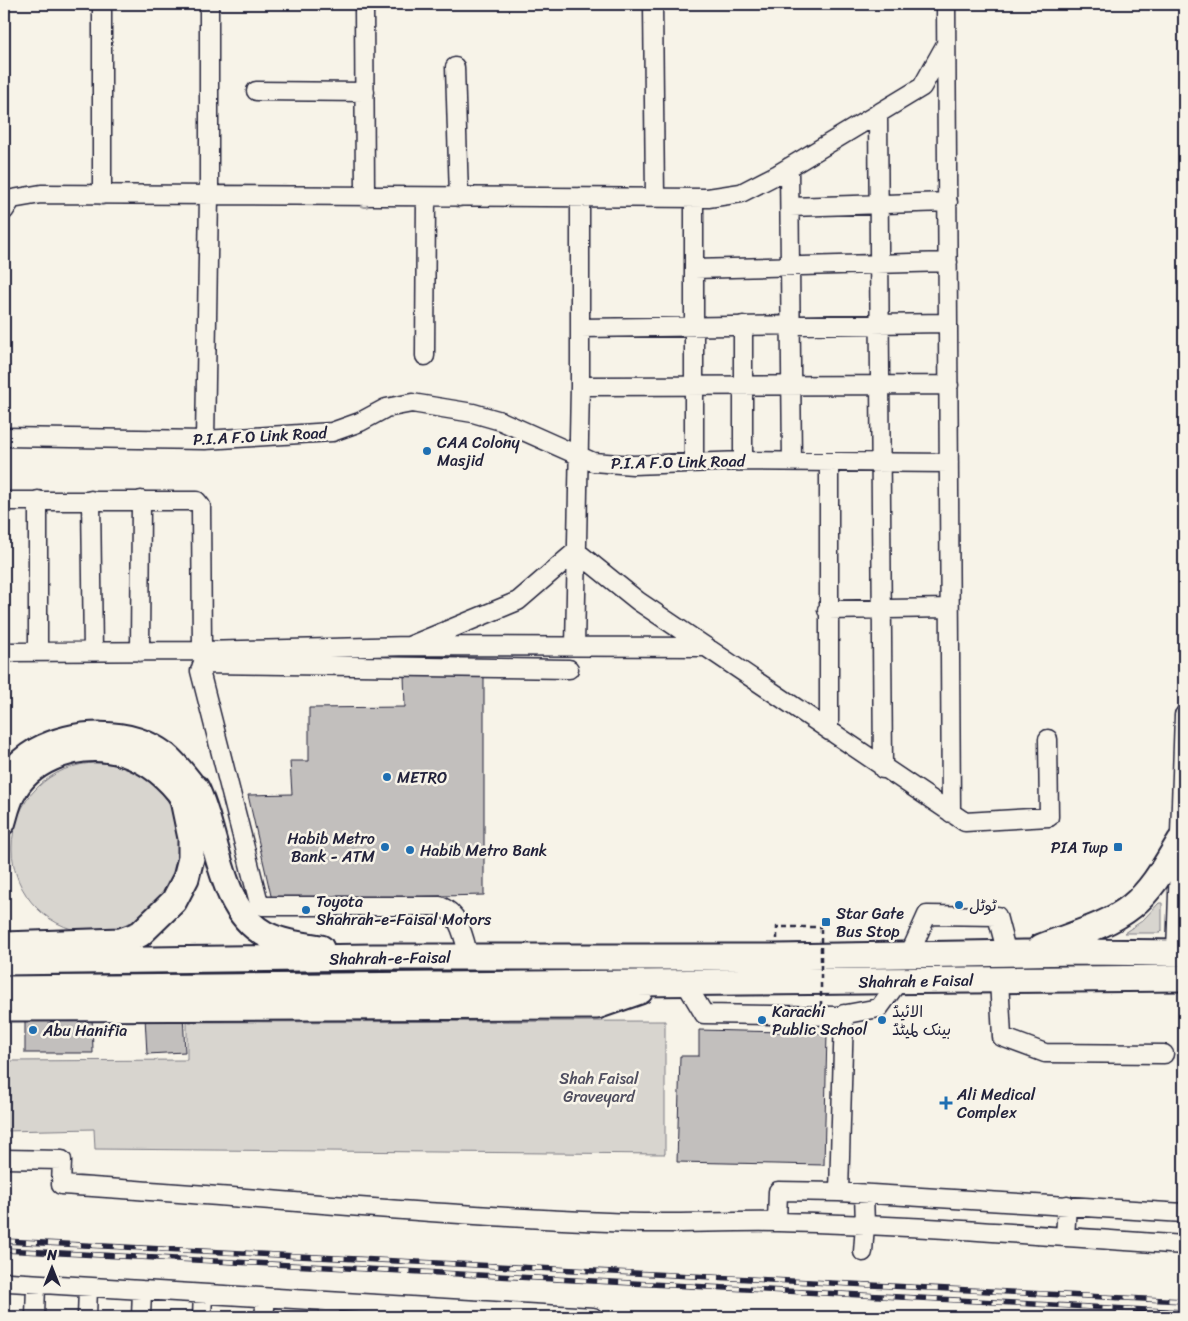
<svg xmlns="http://www.w3.org/2000/svg" width="1188" height="1321" viewBox="0 0 1188 1321" font-family="Sriracha,'Playpen Sans Arabic',sans-serif">
  <style>
    .green { fill: #d8d5cf; stroke: #7d7c85 }
    .building { fill: #c2bfbd; stroke: #22223b }
    .lines { fill: none; stroke-linecap: round; stroke-linejoin: round }
    .minor-casing { stroke: #22223b; stroke-width: 21 }
    .major-casing { stroke: #22223b; stroke-width: 26 }
    .highway-casing { stroke: #22223b; stroke-width: 29 }
    .path { stroke: #22223b; stroke-width: 2.5; stroke-dasharray: 5 4; stroke-linecap: butt }
    .minor { stroke: #f7f3e8; stroke-width: 18 }
    .major { stroke: #f7f3e8; stroke-width: 22 }
    .highway { stroke: #f7f3e8; stroke-width: 25 }
    .rail-casing { stroke: #22223b; stroke-width: 5.5 }
    .rail { stroke: #f7f3e8; stroke-width: 4; stroke-dasharray: 11; stroke-linecap: butt }
    .path-bridge { stroke: #22223b; stroke-width: 2.5; stroke-dasharray: 5 4; stroke-linecap: butt }
    .poi-dot { fill: #1f6fb2; stroke: #f7f3e8; stroke-width: 2 }
    .labels { text-anchor: middle; dominant-baseline: central; stroke-width: 5; stroke-linejoin: round; paint-order: stroke }
    .street-label { font-size: 16px; fill: #22223b; stroke: #f7f3e8 }
    .poi-label { font-size: 16px; fill: #22223b; stroke: #f7f3e8; text-anchor: start }
    .park-label { font-size: 16px; fill: #504f60; stroke: #f7f3e8 }
  </style>
  <rect width="100%" height="100%" fill="#f7f3e8"/>
  <filter id="ink" filterUnits="userSpaceOnUse"><feTurbulence type="fractalNoise" baseFrequency=".02" numOctaves="2"/><feDisplacementMap in="SourceGraphic" scale="10" xChannelSelector="R" yChannelSelector="G"/><feConvolveMatrix kernelMatrix="1 2 1 2 8 2 1 2 1" color-interpolation-filters="sRGB"/></filter>
  <g filter="url(#ink)">
    <path class="green" d="M12 848a85 85 0 1 1 170 0a85 85 0 1 1-170 0Z
      M1159 903H1162V931L1160 933H1124L1142 921Z
      M665 1021V1154L95 1149 94 1129 4 1131 5 1061 187 1060V1022Z"/>
    <path class="building" d="M484 673V895L272 900 248 795 292 794 290 761H309V708L405 707 404 674Z
      M25 1013H92L93 1053H25Z
      M183 1015 185 1052 147 1054 145 1017Z
      M699 1030 827 1033 824 1165 677 1162 680 1056H699Z"/>
    <g class="lines">
      <g class="minor-casing">
        <path id="minor" d="M364 4 365 197
          M653 4 655 198
          M946 4 951 813
          M455 67 459 197
          M256 91 365 92
          M878 113 883 769
          M789 167 792 462
          M102 195V4
          M790 207 948 202
          M4 211 12 199 41 194 708 198 741 193 778 174 922 87 946 44
          M694 269 948 262
          M743 325V461
          M580 328 948 323
          M425 356 426 197
          M580 386 949 385
          M4 437 205 440 332 432 360 422 386 408 412 403 473 413 501 421 593 462 633 465 743 461 949 463
          M205 440 209 196V4
          M694 462V198
          M91 500 93 652
          M4 501H197L201 506 202 651
          M827 610 949 608
          M409 646 518 601 576 551 638 601 965 822 1049 817 1048 739
          M575 647 580 386V197
          M4 652 202 651 409 646 707 647
          M38 652V500
          M140 652 141 500
          M829 731V463
          M1176 953 1184 715
          M909 955 927 915 997 916 1007 954
          M469 957C464 939 460 913 440 906H262L259 903 200 671 202 665 208 664 569 669
          M999 979 1002 1037 1045 1053 1164 1054
          M686 984 704 1014 836 1016 879 1008 898 982
          M4 1159 62 1160 61 1185C244 1196 426 1215 608 1222 665 1225 721 1221 778 1222 913 1225 1049 1236 1184 1245
          M839 1192 844 1014
          M777 1222 778 1191 839 1192 1184 1213
          M1065 1237 1067 1205
          M863 1252 865 1225 864 1194
          M9 1282 593 1317
          M35 1317 36 1284
          M87 1317 88 1287
          M141 1317 142 1290
          M202 1317 203 1294
          M264 1317 266 1298
          M329 1317V1302"/>
      </g>
      <g class="major-casing">
        <path id="major" d="M4 777C13 767 23 757 35 750 74 729 129 726 166 754 178 764 187 776 196 788
          M4 823C7 813 9 803 14 794 22 778 37 766 53 759 102 737 153 757 183 800"/>
      </g>
      <g class="highway-casing">
        <path id="highway" d="M196 788C218 832 218 909 265 934 282 943 302 945 321 948
          M4 945 121 941 140 934 174 901 186 878 191 858V838L183 800
          M1041 947C1071 935 1106 927 1132 906 1153 889 1166 864 1180 841
          M4 962 373 957H777L1078 952 1184 953
          M4 989 1184 978
          M4 1008 597 1006 640 991"/>
      </g>
      <path class="path" d="M777 939V927H821"/>
      <use href="#minor" class="minor"/>
      <use href="#major" class="major"/>
      <use href="#highway" class="highway"/>
      <g class="rail-casing">
        <path id="rail" d="M4 1241 1184 1301
          M4 1250 1184 1312"/>
      </g>
      <use href="#rail" class="rail"/>
      <path class="path-bridge" d="M821 1006V927"/>
    </g>
  </g>
  <g class="poi-dot">
    <circle cx="427" cy="451" r="5"/>
    <circle cx="387" cy="777" r="5"/>
    <circle cx="385" cy="847" r="5"/>
    <rect x="1113" y="842" width="10" height="10" rx="2.5"/>
    <circle cx="410" cy="850" r="5"/>
    <circle cx="959" cy="905" r="5"/>
    <circle cx="306" cy="910" r="5"/>
    <rect x="821" y="917" width="10" height="10" rx="2.5"/>
    <circle cx="762" cy="1020" r="5"/>
    <circle cx="882" cy="1020" r="5"/>
    <circle cx="33" cy="1030" r="5"/>
    <path d="M943.5 1095.5h5v5h5v5h-5v5h-5v-5h-5v-5h5z"/>
  </g>
  <g class="labels">
    <g class="street-label">
      <text transform="translate(260 436) rotate(-3)">P.I.A F.O Link Road</text>
      <text transform="translate(678 462) rotate(-1)">P.I.A F.O Link Road</text>
      <text transform="translate(390 958) rotate(-1)">Shahrah-e-Faisal</text>
      <text transform="translate(916 981) rotate(-1)">Shahrah e Faisal</text>
    </g>
    <g class="poi-label">
      <text x="437" y="442">CAA Colony<tspan x="437" dy="18">Masjid</tspan></text>
      <text x="397" y="777">METRO</text>
      <text x="375" y="838" text-anchor="end">Habib Metro<tspan x="375" dy="18">Bank - ATM</tspan></text>
      <text x="1108" y="847" text-anchor="end">PIA Twp</text>
      <text x="420" y="850">Habib Metro Bank</text>
      <text x="316" y="901">Toyota<tspan x="316" dy="18">Shahrah-e-Faisal Motors</tspan></text>
      <text x="969" y="905">ٹوٹل</text>
      <text x="836" y="913">Star Gate<tspan x="836" dy="18">Bus Stop</tspan></text>
      <text x="772" y="1011">Karachi<tspan x="772" dy="18">Public School</tspan></text>
      <text x="892" y="1011">الائیڈ<tspan x="892" dy="18">بینک لمیٹڈ</tspan></text>
      <text x="43" y="1030">Abu Hanifia</text>
      <text x="957" y="1094">Ali Medical<tspan x="957" dy="18">Complex</tspan></text>
    </g>
    <g class="park-label">
      <text x="599" y="1078">Shah Faisal<tspan x="599" dy="18">Graveyard</tspan></text>
    </g>
  </g>
  <rect width="1188" height="1321" fill="none" stroke="#f7f3e8" stroke-width="20"/>
  <rect x="10" y="10" width="1168" height="1301" fill="none" stroke="#22223b" stroke-width="2" filter="url(#ink)"/>
  <g transform="translate(52 1268)" stroke="#f7f3e8" stroke-width="4" paint-order="stroke">
  <path d="M0-4L9 19L0 12L-9 19Z" fill="#22223b"/>
  <text y="-8" font-size="14" font-weight="bold" text-anchor="middle" fill="#22223b">N</text>
  </g>
</svg>
